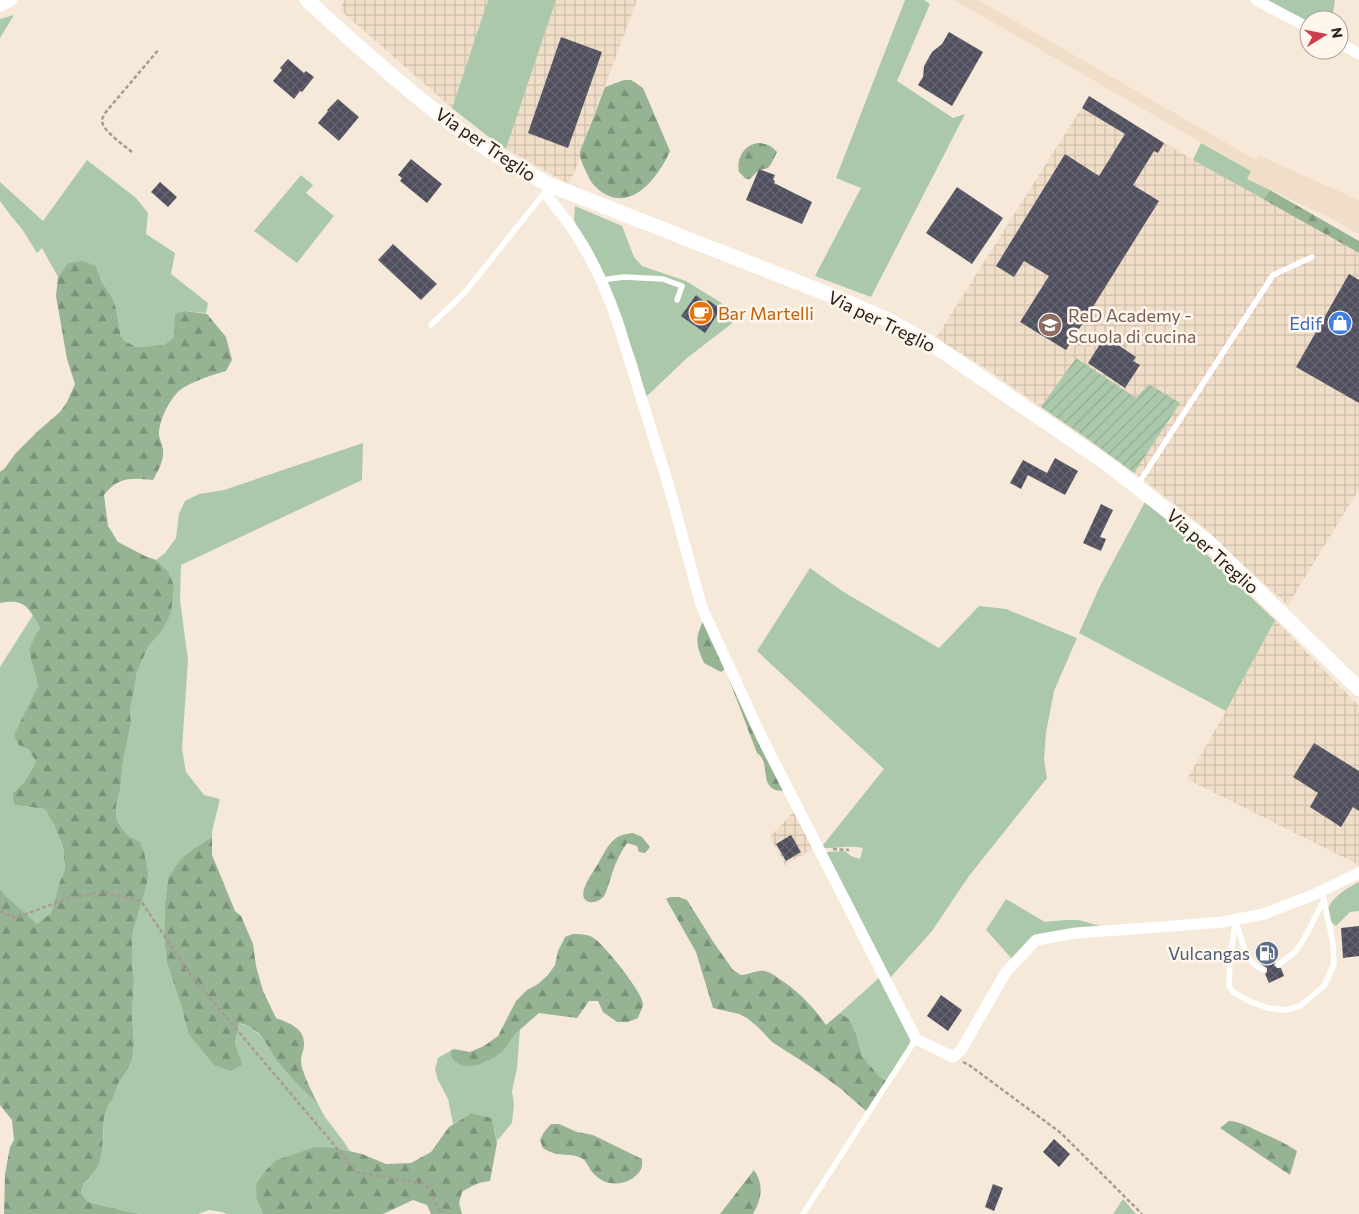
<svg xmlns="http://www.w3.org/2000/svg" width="1359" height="1214" viewBox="0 0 1359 1214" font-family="Commissioner,sans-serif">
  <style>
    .built { fill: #f0dec9 }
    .industrial { fill: url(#industrial-grid) }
    .grass { fill: #abc9aa }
    .forest { fill: url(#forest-firs) }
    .garden { fill: url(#garden-furrows) }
    .building { fill: url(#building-cross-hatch) }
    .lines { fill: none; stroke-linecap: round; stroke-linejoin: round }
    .path { stroke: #a69c91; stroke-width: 2.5; stroke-dasharray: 4 2.5; stroke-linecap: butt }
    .lane { stroke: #fff; stroke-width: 5.5 }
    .street { stroke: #fff; stroke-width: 11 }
    .secondary { stroke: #fff; stroke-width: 15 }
    .labels { text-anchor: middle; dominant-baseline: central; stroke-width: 5; stroke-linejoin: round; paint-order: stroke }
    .street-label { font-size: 18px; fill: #25201b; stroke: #fff7ee }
    .food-label { font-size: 18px; fill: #c56008; stroke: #fff7ee; text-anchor: start }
    .education-label { font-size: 18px; fill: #785e54; stroke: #fff7ee; text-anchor: start }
    .shop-label { font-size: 18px; fill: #366cbe; stroke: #fff7ee; text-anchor: end }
    .service-label { font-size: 18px; fill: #4e5e75; stroke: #fff7ee; text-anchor: end }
  </style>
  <defs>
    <pattern id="industrial-grid" width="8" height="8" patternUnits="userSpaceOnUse" patternTransform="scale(1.25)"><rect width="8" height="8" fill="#f0dec9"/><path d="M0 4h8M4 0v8" fill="none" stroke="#cebeac"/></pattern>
    <pattern id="forest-firs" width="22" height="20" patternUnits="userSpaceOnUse" patternTransform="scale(1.25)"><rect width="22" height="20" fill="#96b494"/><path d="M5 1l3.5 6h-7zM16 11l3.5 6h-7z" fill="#7a9278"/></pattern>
    <pattern id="garden-furrows" width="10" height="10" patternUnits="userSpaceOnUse" patternTransform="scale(1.25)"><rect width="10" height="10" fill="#abc9aa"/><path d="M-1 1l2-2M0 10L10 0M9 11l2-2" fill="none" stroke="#93ac92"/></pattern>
    <pattern id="building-cross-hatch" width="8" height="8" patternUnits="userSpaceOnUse" patternTransform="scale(1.25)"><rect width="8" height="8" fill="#504f5e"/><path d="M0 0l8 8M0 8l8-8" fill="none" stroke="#666571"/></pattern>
  </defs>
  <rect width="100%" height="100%" fill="#f6e9da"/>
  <path class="built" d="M954 0H978L1256 160 1259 155 1300 174 1359 200V234L1326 216 1247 179 1251 171Z"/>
  <path class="industrial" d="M344 0H488L452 108 340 10Z
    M556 0H637L580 152 581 157 569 184 506 149Z
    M1089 96 1164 143 1359 253V489L1288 605 1242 564 1207 530 1129 468 985 368 936 338Z
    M1275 620 1359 706V865L1187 779 1226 711Z
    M795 810 814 848 785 865 770 837Z"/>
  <path class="grass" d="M488 0H556L506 149 485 134 452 108Z
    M905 0H924L930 4 897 81 953 118 965 114 871 297 815 276 861 188 836 178Z
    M1265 0H1335L1332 20H1309V23Z
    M14 15 0 38V19Z
    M1201 143 1251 171 1247 179 1270 190 1263 199 1193 160Z
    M87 160 136 198 148 213 146 234 175 253 171 274 208 303 206 313 185 311 174 337 164 345 136 347 125 341 121 336 116 308 112 297 102 282 96 266 68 263 58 277 42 248 37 253 22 229 11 216 0 201V182L43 221Z
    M301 175 313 185 306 193 334 216 297 263 254 231Z
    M575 206 622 226 634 257 642 266 686 281 720 302 739 318 687 358 646 397 637 363 617 310 574 220Z
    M363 443 362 480 181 565 180 600 188 660 182 749 186 772 204 795 220 799 212 832V837L196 847 168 878 165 903 164 937 167 963 181 1005 188 1033 235 1044 239 1023 252 1028 265 1040 281 1066 318 1104 325 1117 344 1142 350 1151 336 1148 257 1200 263 1214H227L222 1212 209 1210 198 1214H141L129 1212 88 1202 81 1193 84 1183 96 1170 103 1139 104 1118 108 1106 113 1098 119 1082 125 1074 134 1042 132 1016 134 980 132 966V946L133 931 137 915 128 836 117 821 116 806 120 790 123 762 131 723 130 710 133 689 137 672 148 647 161 632 168 571 156 560 165 553 176 538 179 514 185 501 199 494 224 490Z
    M1146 500 1204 552 1275 620 1226 711 1079 633 1100 586Z
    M810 568 842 591 939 648 979 606 1006 609 1077 638 1054 691 1046 733 1044 760 1047 778 969 876 932 931 890 978 826 852 845 851 851 856 860 859 863 848C850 845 837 848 824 848L823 845 884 769 757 651Z
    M33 615 40 628 35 636 34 671 38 686 29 706 19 745 29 750 36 762 25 781 12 794 14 805 45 809 54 825 63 847 65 869 59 884 51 913 37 925 7 897 0 889V667Z
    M1359 882V911L1350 912 1336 926C1313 909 1344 889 1359 882Z
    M1006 899 1045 922 1065 920H1079L1100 926 1057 932 1013 960 986 930Z
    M880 977 911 1038 909 1045 886 1081 879 1076 862 1056 857 1037 850 1020 840 1013Z
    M520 1029 517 1068 512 1091 514 1105 512 1123 497 1141 492 1118 471 1113 453 1124 448 1099 438 1080 435 1070 438 1058 450 1051 452 1059 505 1049 515 1034Z
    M1123 1199 1136 1214H1113Z"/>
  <path class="forest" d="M624 80H631L643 88 670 151C660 174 634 211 605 194 598 190 592 184 589 178 586 171 579 160 580 152 581 147 585 140 587 134 593 119 599 103 605 87Z
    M759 143C768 144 772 146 777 152L771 164 768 168 759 170 750 179H746L739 172C736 158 745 144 759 143Z
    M1270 190 1359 241V253L1263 199Z
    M83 261 96 266 102 282 112 297 116 308 121 336 125 341 136 347 164 345 174 337 175 314 185 311 207 314 226 337 232 360 226 371C212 375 196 380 183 388 171 395 158 422 159 435 160 441 163 446 163 451 164 461 158 471 153 480 131 478 119 476 104 495L108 526 118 542 145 556 156 560 168 571 174 586 171 613 161 632 148 647 137 672 130 710 131 723 123 762 120 790 116 806 117 821 128 836 140 842 144 852 148 873 147 883 133 931 132 946V966L134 980 132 1016 134 1042 132 1059 125 1074 119 1082 113 1098 108 1106 104 1118 102 1150 100 1160 96 1170 84 1183 81 1193 88 1202 129 1212 141 1214H4L5 1174 10 1147 14 1140 12 1120 0 1105V889L7 897 37 924 51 913 59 884 65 869 63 847 54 825 45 809 14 805 12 794 25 781 36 762 29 750 19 745 14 735 38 686 29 650 35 636 40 628C29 608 25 598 0 603V472L5 468 15 454 38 431 60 412 67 402 75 384 67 359 56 296 58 277 68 263Z
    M705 617 784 791C756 791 773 764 757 753L725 669 721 672 704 663C695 642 695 638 705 617Z
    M633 833 642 837 650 847 645 853 639 852 637 846 627 843C621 852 616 861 613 871 610 879 608 889 604 896 600 901 592 904 587 901 576 895 592 874 596 867 602 858 606 846 615 839 621 834 627 834 633 833Z
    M212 837V855L235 911 241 916 253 944 256 966 263 991 276 1018C289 1023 305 1028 304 1045 304 1050 301 1055 301 1060 301 1072 313 1093 318 1104 306 1092 293 1080 282 1067 266 1048 266 1030 239 1023L235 1044 242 1064 231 1071 214 1065 188 1033 181 1005 167 963 164 937 165 903 168 878 180 860 196 847Z
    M670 897H679L687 900 714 943 733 970 741 975C749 975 757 970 764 971 770 972 774 975 778 978 798 991 813 1006 826 1025L840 1013 850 1020 857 1037 862 1056 879 1076 886 1081 866 1111 841 1089 811 1067 772 1042 759 1028 747 1018 739 1014 713 1008 696 952 666 899Z
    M573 934C580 934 589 934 595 939 605 946 643 993 643 1004 643 1008 639 1014 638 1018L628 1022H617L603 1012 598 1001H589L577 1018 539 1013 515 1034 505 1049 495 1057 478 1065 463 1066 452 1059 450 1051 454 1049 470 1052 484 1046 498 1036 516 1001 527 990 538 984 548 975 555 965 558 951 565 937Z
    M471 1113 492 1118 497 1143 490 1181C479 1182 471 1186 462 1192L459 1203 462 1214H431L427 1205 413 1200 383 1214H263L257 1200 256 1185 266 1170 277 1160 315 1147 336 1148 362 1154 386 1164 411 1163 431 1152 449 1127Z
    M1229 1121C1242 1122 1251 1128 1262 1133 1276 1139 1285 1143 1297 1151L1290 1175 1220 1128Z
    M551 1124H559L577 1132 593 1135 642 1159C643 1168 641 1172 633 1178 619 1187 603 1185 592 1172 589 1168 587 1162 583 1159 574 1153 563 1156 553 1153 550 1152 546 1150 543 1148L540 1140 544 1132Z
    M754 1170C764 1185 762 1198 753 1214H720Z"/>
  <path class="garden" d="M1076 358 1136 398 1149 384 1180 403 1134 473 1085 437 1041 407Z"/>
  <path class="building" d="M949 32 983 52 952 106 918 85 923 77 924 66 932 52 942 44Z
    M561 37 602 52 568 148 528 133Z
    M288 59 304 73 306 71 314 77 302 92 300 91 294 99 273 81 282 70 280 68Z
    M1089 96 1164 143 1158 153 1154 151 1133 185 1159 201 1066 350 1020 322 1049 276 1024 261 1014 277 996 266 1065 154 1099 176 1125 134 1082 108Z
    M338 99 359 117 339 141 318 123 328 111 327 110Z
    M411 159 442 184 427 203 400 181 402 178 398 175Z
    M759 169 775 175 773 180 775 181 774 183 812 202 802 224 746 200Z
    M160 182 177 197 168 207 151 192Z
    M957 187 1003 218 972 264 926 233Z
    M393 244 437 284 421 300 378 260Z
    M1349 274 1359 280V403L1296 367Z
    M696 295 706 303 708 300 721 309 705 333 681 316Z
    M1102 341 1109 346 1112 341 1136 357 1133 361 1140 365 1125 388 1088 363Z
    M1055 458 1078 471 1065 495 1028 475 1021 489 1010 483 1023 460 1047 473Z
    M1101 504 1113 510 1100 537 1106 539 1101 551 1083 543Z
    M1314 743 1359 771V811L1353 807 1341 827 1310 807 1318 793 1293 777Z
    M791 835 801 852 786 861 776 844Z
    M1359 926V956L1343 958 1341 928Z
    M1272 947 1277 959 1275 962 1274 965 1277 968H1281L1284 976 1269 983 1265 974 1267 972V968L1261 964 1257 953Z
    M941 995 962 1010 948 1031 927 1016Z
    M1054 1139 1070 1154 1059 1167 1043 1152Z
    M993 1184 1003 1188 994 1211 985 1207Z"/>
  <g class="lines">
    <path class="path" d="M132 152C125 146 101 130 102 120 102 118 104 116 105 113L159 49
      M833 849 849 850
      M0 911 15 918 69 898 103 892 141 901 189 973 357 1172 426 1184 441 1214
      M963 1062 969 1065 1061 1133 1142 1214"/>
    <path class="lane" d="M601 280 624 277 663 279 682 286 677 300
      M431 325 466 291 549 187
      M1137 486 1273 275 1312 257
      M1236 919 1230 957 1229 986 1233 992 1251 1002 1268 1008 1285 1010 1300 1006 1324 986 1334 964 1333 943 1322 891
      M1237 924C1242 941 1246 963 1263 970
      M1279 964 1295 952 1304 939 1324 900
      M803 1214 916 1039"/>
    <path class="street" d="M1256 0 1309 28
      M0 6 12 0
      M1339 43 1359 54
      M550 185 549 198C559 211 570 224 579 239 595 264 607 292 617 320L669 487 700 601 704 612 762 738 916 1039 953 1057 961 1050 1006 972 1036 940 1076 933 1161 927 1222 922 1264 914 1313 895 1359 873"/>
    <path class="secondary" d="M307 0C359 47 411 95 468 136 494 155 522 170 550 185L838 298 888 320 932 344 1109 465 1210 544 1359 689"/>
  </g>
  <defs>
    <g id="cafe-disc" transform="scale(1.25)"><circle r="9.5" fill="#e8710a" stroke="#fff7ee"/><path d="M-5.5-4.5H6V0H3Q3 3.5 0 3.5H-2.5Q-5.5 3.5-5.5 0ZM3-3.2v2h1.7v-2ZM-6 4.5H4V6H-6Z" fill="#fff"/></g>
    <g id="shop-disc" transform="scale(1.25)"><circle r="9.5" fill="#3f7fe0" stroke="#fff7ee"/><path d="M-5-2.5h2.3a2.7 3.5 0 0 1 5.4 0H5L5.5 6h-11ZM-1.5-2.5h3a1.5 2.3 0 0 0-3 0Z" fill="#fff"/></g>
    <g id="school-disc" transform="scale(1.25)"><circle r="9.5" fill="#8d6e63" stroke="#fff7ee"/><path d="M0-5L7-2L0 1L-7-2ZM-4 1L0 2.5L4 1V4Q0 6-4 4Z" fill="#fff"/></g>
    <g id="fuel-disc" transform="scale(1.25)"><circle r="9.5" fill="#5c6f8a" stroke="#fff7ee"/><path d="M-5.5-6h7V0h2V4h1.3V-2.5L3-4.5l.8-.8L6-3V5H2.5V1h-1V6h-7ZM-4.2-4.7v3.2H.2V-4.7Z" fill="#fff"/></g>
  </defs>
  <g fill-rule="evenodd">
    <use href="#cafe-disc" x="701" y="313"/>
    <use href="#shop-disc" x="1340" y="323"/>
    <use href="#school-disc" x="1050" y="325"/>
    <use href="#fuel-disc" x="1267" y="953"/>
  </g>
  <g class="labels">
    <g class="street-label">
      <text transform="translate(486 144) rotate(34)">Via per Treglio</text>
      <text transform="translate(882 321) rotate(26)">Via per Treglio</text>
      <text transform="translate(1213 551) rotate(42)">Via per Treglio</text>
    </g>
    <g class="food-label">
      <text x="718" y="313">Bar Martelli</text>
    </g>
    <g class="education-label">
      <text x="1068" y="315">ReD Academy -<tspan x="1068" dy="21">Scuola di cucina</tspan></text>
    </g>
    <g class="shop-label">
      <text x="1322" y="323">Edif</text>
    </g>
    <g class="service-label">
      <text x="1250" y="953">Vulcangas</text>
    </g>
  </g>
  <g transform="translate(1324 35) rotate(80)"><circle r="24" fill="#fff7ee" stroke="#a8a19a"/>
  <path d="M0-4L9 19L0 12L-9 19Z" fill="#cf3e4d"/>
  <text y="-8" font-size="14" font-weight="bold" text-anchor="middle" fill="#25201b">N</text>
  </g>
</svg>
